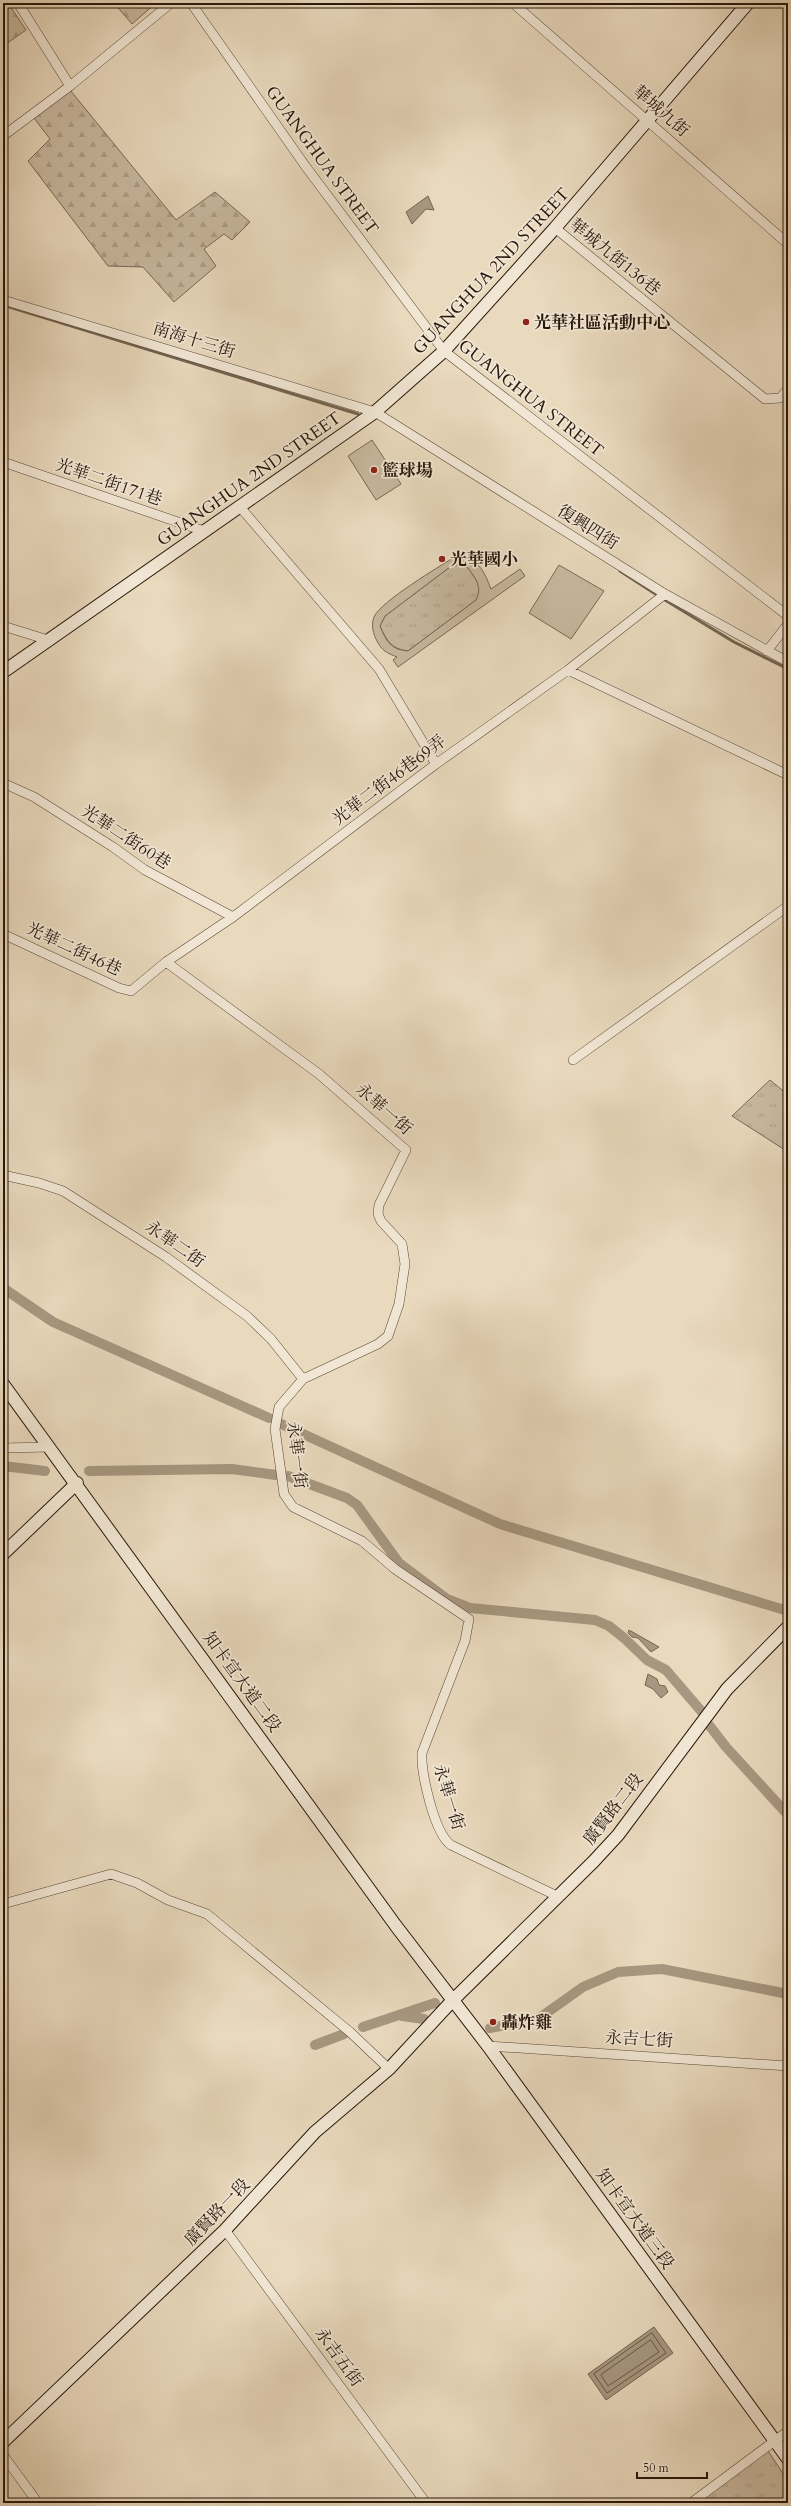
<svg xmlns="http://www.w3.org/2000/svg" width="791" height="2506" viewBox="0 0 791 2506" font-family="Cardo,'Noto Serif TC',serif">
  <style>
    .grass { fill: url(#grass-tufts); stroke: #786854 }
    .forest { fill: url(#forest-firs); stroke: #786854 }
    .garden { fill: #c8b89f; stroke: #786854; fill-rule: evenodd }
    .water { fill: #a79780; stroke: #746451 }
    .lines { fill: none; stroke-linecap: round; stroke-linejoin: round }
    .shore { stroke: #685745; stroke-width: 1 }
    .stream { stroke: #746451; stroke-width: 3 }
    .canal { stroke: #a79780; stroke-width: 10 }
    .street-casing { stroke: #584837; stroke-width: 10 }
    .secondary-casing { stroke: #28170a; stroke-width: 14 }
    .street { stroke: #f1e6d4; stroke-width: 9 }
    .secondary { stroke: #f1e6d4; stroke-width: 12 }
    .poi-dot { fill: #8f2418; stroke: #f1e6d4; stroke-width: 1.5 }
    .labels { text-anchor: middle; dominant-baseline: central; stroke-width: 3.5; stroke-linejoin: round; paint-order: stroke }
    .street-label { font-size: 17px; fill: #28170a; stroke: #f1e6d4 }
    .poi-label { font-size: 17px; font-weight: bold; fill: #28170a; stroke: #f1e6d4; text-anchor: start }
  </style>
  <defs>
    <pattern id="grass-tufts" width="24" height="20" patternUnits="userSpaceOnUse"><rect width="24" height="20" fill="#c8b89f"/><path d="M3 7l-1-3M5 7V3M7 7l1-3M15 17l-1-3M17 17v-4M19 17l1-3" fill="none" stroke="#ac9d88"/></pattern>
    <pattern id="forest-firs" width="22" height="20" patternUnits="userSpaceOnUse"><rect width="22" height="20" fill="#c8b89f"/><path d="M5 1l3.5 6h-7zM16 11l3.5 6h-7z" fill="#ac9d88"/></pattern>
  </defs>
  <rect width="100%" height="100%" fill="#e9d9bd"/>
  <filter id="stains"><feTurbulence type="fractalNoise" baseFrequency=".005" numOctaves="4"/><feColorMatrix values="0 0 0 0 .2 0 0 0 0 .09 0 0 0 0 .02 0 0 0 .5 -.17"/></filter>
  <radialGradient id="worn" r=".72"><stop offset=".6" stop-color="#630" stop-opacity="0"/><stop offset="1" stop-color="#630" stop-opacity=".3"/></radialGradient>
  <path class="grass" d="M454 564 467 567C475 577 483 587 476 600L408 651C391 649 387 641 380 626L385 616Z
    M770 1080 788 1095V1152L732 1116Z
    M768 2451 788 2481V2503H706L702 2498Z"/>
  <path class="forest" d="M3 3H8L26 30 3 46Z
    M114 3H156L132 24Z
    M70 90 176 220 215 192 250 222 232 240 224 234 204 249 216 266 174 302 143 267 108 266 28 161 50 139 34 118Z"/>
  <path class="garden" d="M372 440 401 484 376 500 348 456Z
    M456 556C478 557 484 571 491 589L520 569 525 576 398 667 393 660 397 657C387 653 382 651 377 641 373 634 371 624 374 617 381 601 439 567 456 556ZM454 564 467 567C475 577 483 587 476 600L408 651C391 650 386 641 380 626L385 616Z
    M559 565 604 591 571 639 529 613Z"/>
  <path class="water" d="M428 196 434 210 426 209 412 224 406 212Z
    M629 1630 659 1647 651 1652 638 1638 632 1637 628 1633Z
    M648 1674 657 1679 659 1685 665 1686 668 1692 661 1698 653 1689 645 1685Z
    M654 2327 673 2353 606 2400 588 2374Z"/>
  <g class="lines">
    <path class="shore" d="M652 2333 666 2353 607 2393 594 2374Z
      M651 2340 659 2352 608 2386 601 2375Z"/>
    <path class="stream" d="M3 305 358 414
      M620 571 657 595
      M665 600 734 642 788 669"/>
    <path class="canal" d="M3 1288 53 1322 269 1418
      M279 1423 500 1524 788 1611
      M3 1466 45 1471
      M89 1471 232 1469 276 1475
      M288 1476 347 1498 357 1505 399 1563 447 1599 470 1608 595 1620 609 1626 624 1638 647 1660 666 1670 702 1712
      M709 1725 726 1747 788 1815
      M402 2016 424 2019
      M363 2027 435 2003
      M490 2028 538 2019 583 1987 618 1972 662 1969 788 1994
      M315 2045 344 2034"/>
    <g class="street-casing">
      <path id="street" d="M18 3 70 86
        M191 3 306 167 444 351 788 616
        M513 3 788 244
        M3 136 70 86 171 3
        M555 228 765 399 780 398 788 389
        M3 300 375 412 665 594 788 662
        M3 462 204 531
        M240 507 379 669 436 764
        M3 626 48 640
        M767 651 788 624
        M568 670 788 775
        M3 783 34 797 113 847 145 870 233 917
        M3 934 119 988 131 991 166 962 233 917 436 764 568 670 665 594
        M166 962 319 1074 406 1150 379 1205 378 1214 381 1221 402 1244 405 1264 399 1304 388 1336 378 1344 303 1379 279 1407 275 1429 284 1494 293 1507 362 1541 395 1569 469 1619 465 1641 422 1753C421 1773 434 1833 451 1845L557 1896
        M573 1060 788 906
        M3 1175 39 1183 63 1191 166 1257 247 1316 271 1339 303 1379
        M3 1448 49 1447
        M3 1904 111 1874 137 1883 168 1900 207 1914 350 2032 389 2069
        M488 2046 788 2066
        M225 2230 426 2503
        M3 2455 38 2503
        M691 2503 788 2431"/>
    </g>
    <g class="secondary-casing">
      <path id="secondary" d="M3 672 375 412 444 351 555 228 748 3
        M3 1384 396 1926 488 2046 788 2459
        M3 1554 77 1483
        M3 2442 225 2230 315 2132 389 2069 452 2001 594 1861 618 1835 727 1689 788 1627"/>
    </g>
    <use href="#street" class="street"/>
    <use href="#secondary" class="secondary"/>
  </g>
  <g class="poi-dot">
    <circle cx="526" cy="322" r="4"/>
    <circle cx="374" cy="470" r="4"/>
    <circle cx="442" cy="559" r="4"/>
    <circle cx="493" cy="2022" r="4"/>
  </g>
  <g class="labels">
    <g class="street-label">
      <text transform="translate(661 111) rotate(41)">華城九街</text>
      <text transform="translate(322 160) rotate(54)">GUANGHUA STREET</text>
      <text transform="translate(615 257) rotate(39)">華城九街136巷</text>
      <text transform="translate(491 271) rotate(-47)">GUANGHUA 2ND STREET</text>
      <text transform="translate(194 340) rotate(17)">南海十三街</text>
      <text transform="translate(531 398) rotate(38)">GUANGHUA STREET</text>
      <text transform="translate(249 479) rotate(-35)">GUANGHUA 2ND STREET</text>
      <text transform="translate(109 482) rotate(19)">光華二街171巷</text>
      <text transform="translate(588 527) rotate(32)">復興四街</text>
      <text transform="translate(389 780) rotate(-37)">光華二街46巷69弄</text>
      <text transform="translate(126 837) rotate(33)">光華二街60巷</text>
      <text transform="translate(74 949) rotate(25)">光華二街46巷</text>
      <text transform="translate(384 1109) rotate(41)">永華一街</text>
      <text transform="translate(175 1244) rotate(35)">永華二街</text>
      <text transform="translate(297 1455) rotate(83)">永華一街</text>
      <text transform="translate(242 1682) rotate(54)">知卡宣大道二段</text>
      <text transform="translate(449 1797) rotate(73)">永華一街</text>
      <text transform="translate(613 1809) rotate(-52)">廣賢路二段</text>
      <text transform="translate(639 2039) rotate(3)">永吉七街</text>
      <text transform="translate(217 2212) rotate(-46)">廣賢路一段</text>
      <text transform="translate(635 2219) rotate(54)">知卡宣大道三段</text>
      <text transform="translate(339 2357) rotate(54)">永吉五街</text>
    </g>
    <g class="poi-label">
      <text x="534" y="322">光華社區活動中心</text>
      <text x="382" y="470">籃球場</text>
      <text x="450" y="559">光華國小</text>
      <text x="501" y="2022">轟炸雞</text>
    </g>
  </g>
  <rect width="791" height="2506" fill="none" stroke="#e9d9bd" stroke-width="16"/>
  <rect x="4" y="4" width="783" height="2498" fill="none" stroke="#28170a" stroke-width="2"/>
  <rect x="8" y="8" width="775" height="2490" fill="none" stroke="#28170a"/>
  <path d="M637 2472v6h70v-6" fill="none" stroke="#28170a" stroke-width="2"/>
  <text x="643" y="2472" font-size="12" fill="#28170a" stroke="#f1e6d4" stroke-width="3" paint-order="stroke">50 m</text>
  <rect width="100%" height="100%" filter="url(#stains)"/>
  <rect width="100%" height="100%" fill="url(#worn)"/>
</svg>
